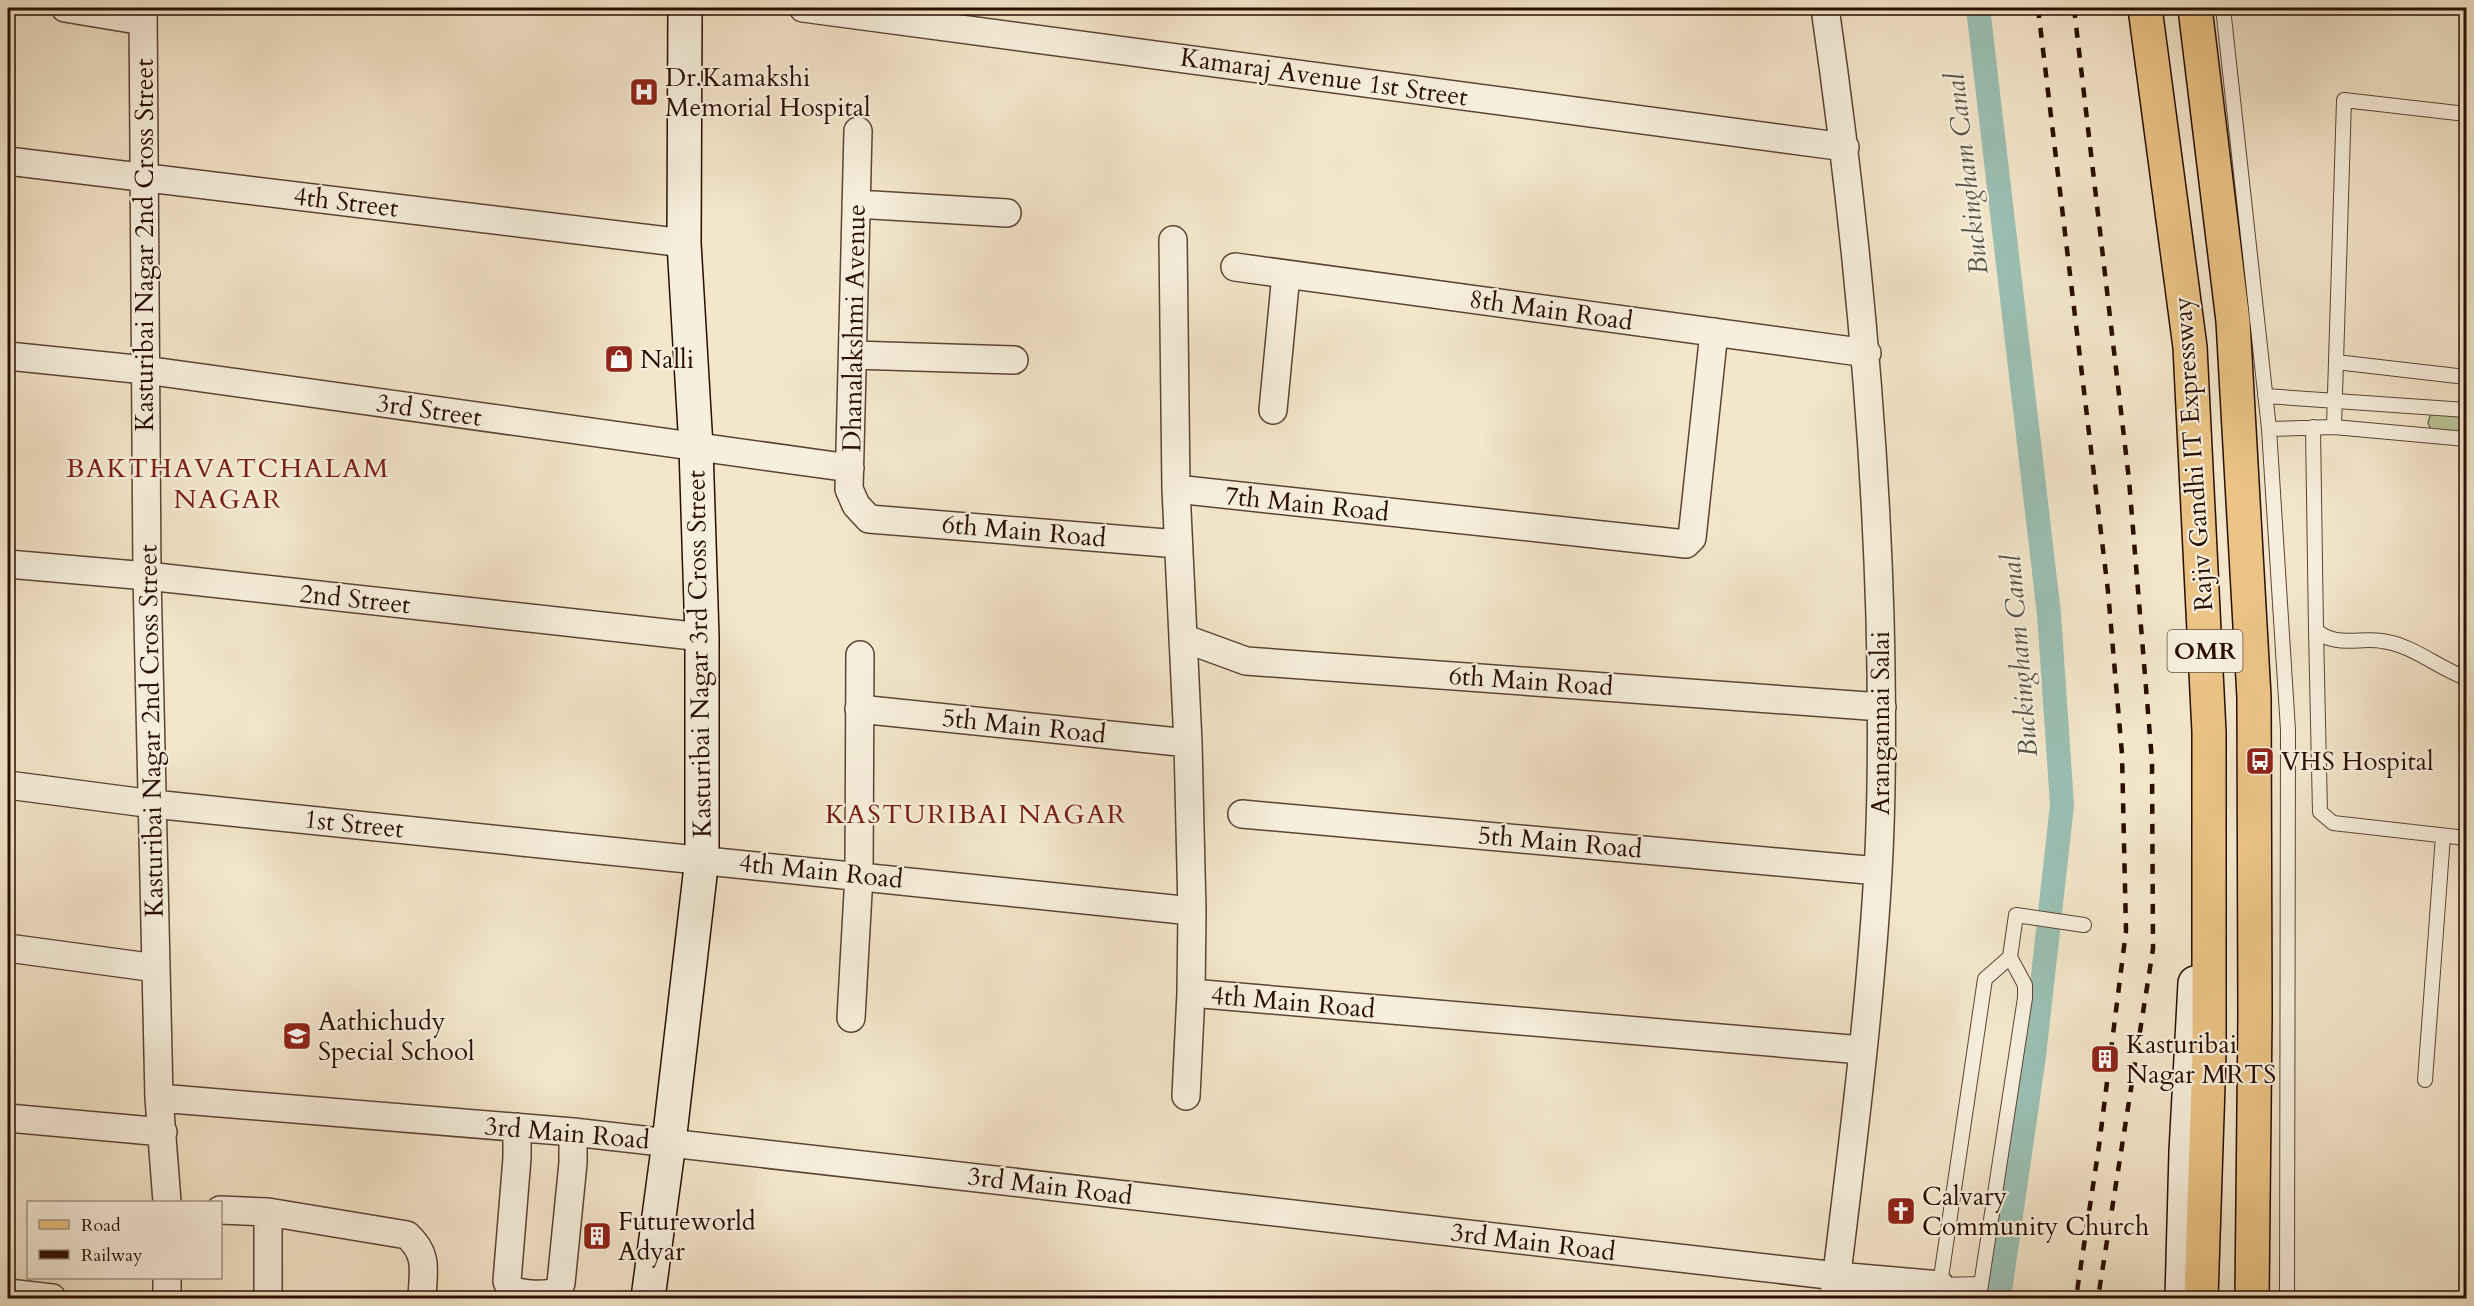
<svg xmlns="http://www.w3.org/2000/svg" width="2474" height="1306" viewBox="0 0 2474 1306" font-family="Cardo,serif">
  <style>
    .green { fill: #b9c598; stroke: #716a4d; stroke-width: 1.5 }
    .lines { fill: none; stroke-linecap: round; stroke-linejoin: round }
    .canal { stroke: #9bc0b4; stroke-width: 24 }
    .lane-casing { stroke: #5c4434; stroke-width: 16 }
    .street-casing { stroke: #5c4434; stroke-width: 30 }
    .secondary-casing { stroke: #290e02; stroke-width: 36 }
    .primary-casing { stroke: #290e02; stroke-width: 36 }
    .lane { stroke: #f7efdd; stroke-width: 14 }
    .street { stroke: #f7efdd; stroke-width: 27 }
    .secondary { stroke: #f7efdd; stroke-width: 33 }
    .primary { stroke: #eac385; stroke-width: 33 }
    .rail { stroke: #290e02; stroke-width: 4.5; stroke-dasharray: 10 10; stroke-linecap: butt }
    .labels { text-anchor: middle; dominant-baseline: central; stroke-width: 4.5; stroke-linejoin: round; paint-order: stroke }
    .shield { fill: #f7efdd; stroke: #675244; stroke-width: 1.5 }
    .shield-label { font-size: 24px; font-weight: bold; fill: #290e02 }
    .poi-label { font-size: 26px; fill: #290e02; stroke: #f7efdd; text-anchor: start }
    .street-label { font-size: 26px; fill: #290e02; stroke: #f7efdd }
    .water-label { font-size: 27px; font-style: italic; fill: #575549; stroke: #f7efdd }
    .neighbourhood-label { font-size: 27px; letter-spacing: 1.5px; fill: #7a1f14; stroke: #f7efdd }
  </style>
  <rect width="100%" height="100%" fill="#f3e6ca"/>
  <filter id="stains"><feTurbulence type="fractalNoise" baseFrequency=".00333" numOctaves="4"/><feColorMatrix values="0 0 0 0 .2 0 0 0 0 .09 0 0 0 0 .02 0 0 0 .5 -.17"/></filter>
  <radialGradient id="worn" r=".72"><stop offset=".6" stop-color="#630" stop-opacity="0"/><stop offset="1" stop-color="#630" stop-opacity=".3"/></radialGradient>
  <path class="green" d="M2463 412 2464 424 2461 433 2432 432 2428 423 2431 413Z"/>
  <g class="lines">
    <path class="canal" d="M1978 8 2049 614 2062 805 2034 1056 1999 1298"/>
    <g class="lane-casing">
      <path id="lane" d="M2223 8 2269 429 2288 730 2287 1298
        M2336 362 2466 377
        M2265 396 2466 410
        M2313 427 2316 630C2334 648 2360 637 2382 641 2413 645 2438 668 2466 678
        M2334 427 2344 100 2466 114
        M2269 429 2334 427 2466 439
        M2316 630 2320 812 2333 823 2466 838
        M2425 1080 2443 836
        M1940 1285 1981 1284
        M1938 1298 1985 979 2010 957
        M1979 1298 2025 998V985L2010 957 2016 915 2084 925"/>
    </g>
    <g class="street-casing">
      <path id="street" d="M65 8 143 21
        M143 8 147 576 159 1098 167 1202
        M803 8 1845 147
        M1825 8C1854 210 1874 412 1880 617 1882 701 1883 786 1878 871 1870 1013 1851 1157 1834 1298
        M858 131 849 489 856 505 869 519 1178 544
        M8 161 684 243
        M856 204 1007 213
        M1173 240 1176 489 1686 544 1692 538 1714 332
        M1235 267 1867 353
        M853 355 1014 360
        M8 356 145 370 850 468
        M1273 410 1286 274
        M1176 489 1188 743 1192 911
        M8 564 147 576 702 637
        M1183 638 1246 661 1882 707
        M859 709 1188 743
        M8 785 153 804 1192 911 1191 993 1862 1050
        M1242 814 1878 871
        M8 948 156 968
        M851 1018 859 875 860 655
        M1186 1096 1191 993
        M159 1098 573 1132 1837 1276 1940 1285
        M8 1118 163 1132
        M517 1127V1158L507 1281 510 1289C522 1295 546 1296 558 1291L561 1283 573 1163V1132
        M220 1210 268 1212 407 1235C429 1255 423 1271 422 1298
        M8 1293 52 1298
        M167 1298V1278
        M268 1298V1212"/>
    </g>
    <g class="secondary-casing">
      <path id="secondary" d="M648 1298 669 1142 702 858V637L696 447 684 243 685 8
        M2182 1298 2186 1152 2195 983"/>
    </g>
    <g class="primary-casing">
      <path id="primary" d="M2145 8 2190 347 2209 732V1054L2201 1298
        M2195 8 2233 321 2254 697 2255 1016 2252 1298"/>
    </g>
    <use href="#lane" class="lane"/>
    <use href="#street" class="street"/>
    <use href="#secondary" class="secondary"/>
    <use href="#primary" class="primary"/>
    <path class="rail" d="M2038 8 2108 591 2122 754 2126 931 2099 1146 2076 1298
      M2074 8 2129 480 2152 761 2153 949 2098 1298"/>
  </g>
  <defs>
    <g id="hospital-square" transform="scale(1.5)"><rect x="-9" y="-9" width="18" height="18" rx="4" fill="#8f2418" stroke="#f7efdd"/><path d="M-5-5h3v3.5h4V-5h3V5h-3V1.5h-4V5h-3Z" fill="#fff"/></g>
    <g id="shop-square" transform="scale(1.5)"><rect x="-9" y="-9" width="18" height="18" rx="4" fill="#8f2418" stroke="#f7efdd"/><path d="M-5-2.5h2.3a2.7 3.5 0 0 1 5.4 0H5L5.5 6h-11ZM-1.5-2.5h3a1.5 2.3 0 0 0-3 0Z" fill="#fff"/></g>
    <g id="bus-square" transform="scale(1.5)"><rect x="-9" y="-9" width="18" height="18" rx="4" fill="#8f2418" stroke="#f7efdd"/><path d="M-5-6H5V4H4V6H2V4H-2V6H-4V4H-5ZM-3.5-4V0h7V-4ZM-3.5 1.2v1.5H-2V1.2ZM2 1.2v1.5H3.5V1.2Z" fill="#fff"/></g>
    <g id="school-square" transform="scale(1.5)"><rect x="-9" y="-9" width="18" height="18" rx="4" fill="#8f2418" stroke="#f7efdd"/><path d="M0-5L7-2L0 1L-7-2ZM-4 1L0 2.5L4 1V4Q0 6-4 4Z" fill="#fff"/></g>
    <g id="building-square" transform="scale(1.5)"><rect x="-9" y="-9" width="18" height="18" rx="4" fill="#8f2418" stroke="#f7efdd"/><path d="M-4-6H4V6H1V3H-1V6H-4ZM-2.5-4.3h1.7v1.8h-1.7ZM.8-4.3h1.7v1.8H.8ZM-2.5-1h1.7V.8h-1.7ZM.8-1h1.7V.8H.8Z" fill="#fff"/></g>
    <g id="church-square" transform="scale(1.5)"><rect x="-9" y="-9" width="18" height="18" rx="4" fill="#8f2418" stroke="#f7efdd"/><path d="M-1.2-6h2.4v3.5h3.3v2.4h-3.3V6h-2.4V-.1h-3.3v-2.4h3.3Z" fill="#fff"/></g>
  </defs>
  <g fill-rule="evenodd">
    <use href="#hospital-square" x="644" y="92"/>
    <use href="#shop-square" x="619" y="359"/>
    <use href="#bus-square" x="2260" y="761"/>
    <use href="#school-square" x="297" y="1036"/>
    <use href="#building-square" x="2105" y="1059"/>
    <use href="#church-square" x="1901" y="1211"/>
    <use href="#building-square" x="597" y="1236"/>
  </g>
  <g class="labels">
    <rect class="shield" x="2167.5" y="630" width="75" height="42" rx="4.5"/>
    <g class="shield-label">
      <text x="2205" y="651">OMR</text>
    </g>
    <g class="poi-label">
      <text x="665" y="77">Dr.Kamakshi<tspan x="665" dy="30">Memorial Hospital</tspan></text>
      <text x="640" y="359">Nalli</text>
      <text x="2281" y="761">VHS Hospital</text>
      <text x="318" y="1021">Aathichudy<tspan x="318" dy="30">Special School</tspan></text>
      <text x="2126" y="1044">Kasturibai<tspan x="2126" dy="30">Nagar MRTS</tspan></text>
      <text x="1922" y="1196">Calvary<tspan x="1922" dy="30">Community Church</tspan></text>
      <text x="618" y="1221">Futureworld<tspan x="618" dy="30">Adyar</tspan></text>
    </g>
    <g class="street-label">
      <text transform="translate(1324 77) rotate(8)">Kamaraj Avenue 1st Street</text>
      <text transform="translate(346 202) rotate(7)">4th Street</text>
      <text transform="translate(144 245) rotate(-90)">Kasturibai Nagar 2nd Cross Street</text>
      <text transform="translate(1551 310) rotate(8)">8th Main Road</text>
      <text transform="translate(854 328) rotate(-89)">Dhanalakshmi Avenue</text>
      <text transform="translate(429 410) rotate(8)">3rd Street</text>
      <text transform="translate(2193 454) rotate(-94)">Rajiv Gandhi IT Expressway</text>
      <text transform="translate(1307 504) rotate(6)">7th Main Road</text>
      <text transform="translate(1024 531) rotate(5)">6th Main Road</text>
      <text transform="translate(355 599) rotate(6)">2nd Street</text>
      <text transform="translate(699 654) rotate(-91)">Kasturibai Nagar 3rd Cross Street</text>
      <text transform="translate(1531 681) rotate(4)">6th Main Road</text>
      <text transform="translate(1880 723) rotate(-90)">Arangannai Salai</text>
      <text transform="translate(1024 726) rotate(6)">5th Main Road</text>
      <text transform="translate(151 731) rotate(-91)">Kasturibai Nagar 2nd Cross Street</text>
      <text transform="translate(354 824) rotate(6)">1st Street</text>
      <text transform="translate(1560 842) rotate(5)">5th Main Road</text>
      <text transform="translate(821 871) rotate(6)">4th Main Road</text>
      <text transform="translate(1293 1002) rotate(5)">4th Main Road</text>
      <text transform="translate(567 1133) rotate(5)">3rd Main Road</text>
      <text transform="translate(1050 1186) rotate(7)">3rd Main Road</text>
      <text transform="translate(1533 1242) rotate(7)">3rd Main Road</text>
    </g>
    <g class="water-label">
      <text transform="translate(1967 174) rotate(-97)">Buckingham Canal</text>
      <text transform="translate(2020 656) rotate(-95)">Buckingham Canal</text>
    </g>
    <g class="neighbourhood-label">
      <text x="228" y="468">BAKTHAVATCHALAM<tspan x="228" dy="31">NAGAR</tspan></text>
      <text x="976" y="814">KASTURIBAI NAGAR</text>
    </g>
  </g>
  <rect width="2474" height="1306" fill="none" stroke="#f3e6ca" stroke-width="30"/>
  <rect x="9" y="9" width="2456" height="1288" fill="none" stroke="#290e02" stroke-width="3"/>
  <rect x="15" y="15" width="2444" height="1276" fill="none" stroke="#290e02" stroke-width="1.5"/>
  <rect x="27" y="1201" width="195" height="78" fill="#f7efdd" stroke="#a59585" stroke-width="1.5"/>
  <rect x="39" y="1220" width="30" height="9" fill="#eac385" stroke="#a59585" stroke-width="1.5"/>
  <text x="81" y="1231" font-size="18" fill="#290e02">Road</text>
  <rect x="39" y="1250" width="30" height="9" fill="#290e02" stroke="#a59585" stroke-width="1.5"/>
  <text x="81" y="1261" font-size="18" fill="#290e02">Railway</text>
  <rect width="100%" height="100%" filter="url(#stains)"/>
  <rect width="100%" height="100%" fill="url(#worn)"/>
</svg>
